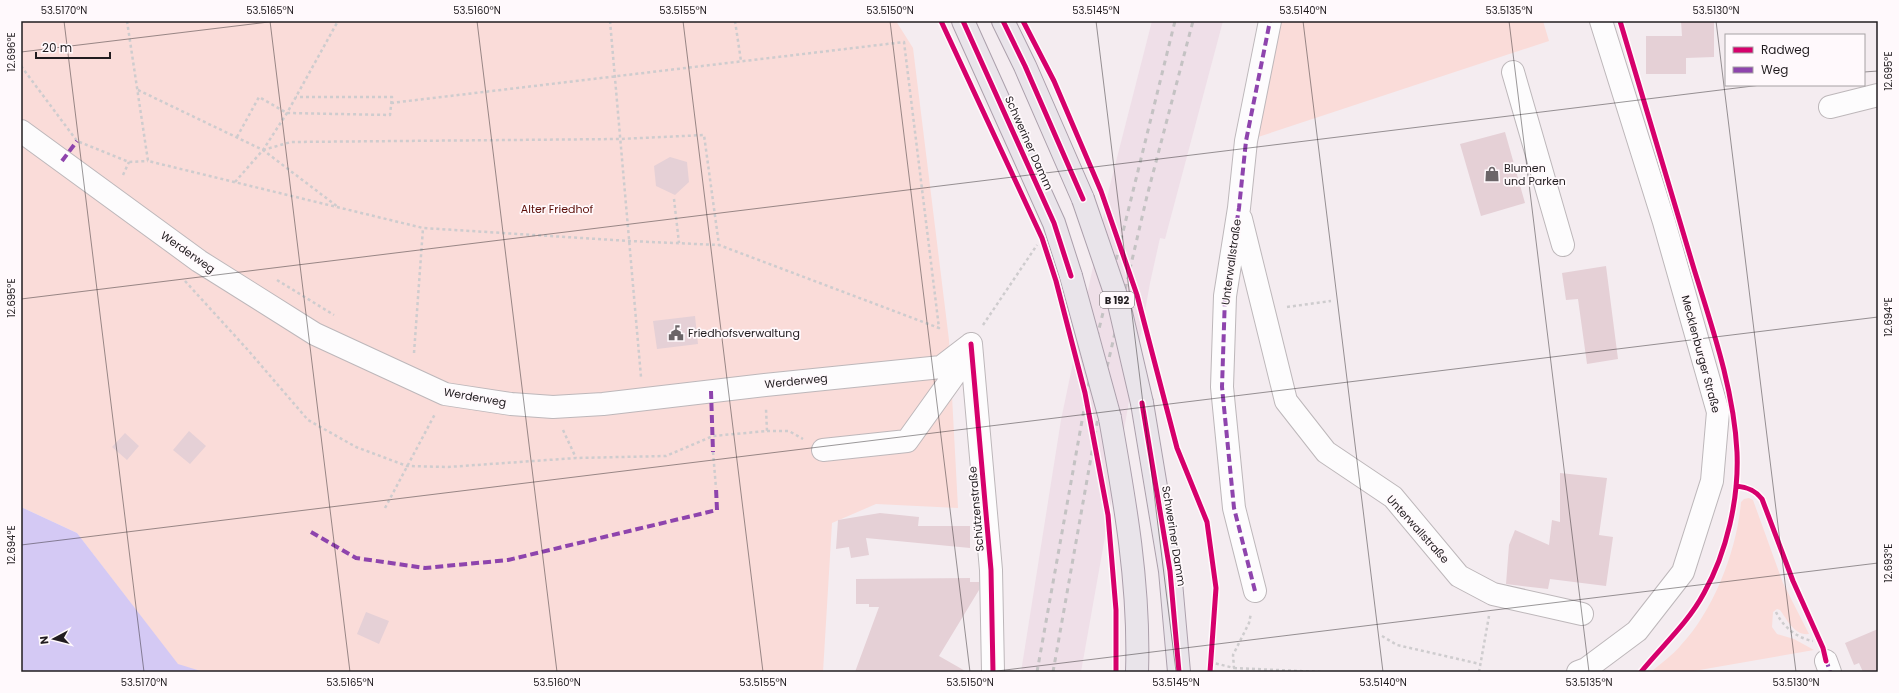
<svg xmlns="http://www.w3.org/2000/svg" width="1899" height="693" viewBox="0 0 1899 693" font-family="Poppins,sans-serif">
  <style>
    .built { fill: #efdfe8 }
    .green { fill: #fadcd9 }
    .water { fill: #d4c9f4 }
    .building { fill: #e5d0d6 }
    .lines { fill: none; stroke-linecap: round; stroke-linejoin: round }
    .minor-casing { stroke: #bdb7ba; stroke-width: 24 }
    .major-casing { stroke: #aca0ac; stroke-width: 24 }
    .path { stroke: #ceccce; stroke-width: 2.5; stroke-dasharray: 3 3; stroke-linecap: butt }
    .minor { stroke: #fdfcfd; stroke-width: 22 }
    .major { stroke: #e9e4ea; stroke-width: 22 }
    .rail { stroke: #c4c2c3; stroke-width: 3; stroke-dasharray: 5 5; stroke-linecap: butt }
    .major-bridge-casing { stroke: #aca0ac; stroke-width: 24; stroke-linecap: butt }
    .major-bridge { stroke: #e9e4ea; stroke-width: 22 }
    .quiet { stroke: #8e44ad; stroke-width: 4; stroke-dasharray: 8 4; stroke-linecap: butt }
    .cycleway-casing { stroke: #fff9fc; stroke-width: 8 }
    .cycleway { stroke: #d6006c; stroke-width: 5 }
    .ticks { fill: none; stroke: #211c1f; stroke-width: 1; stroke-opacity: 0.45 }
    .labels { text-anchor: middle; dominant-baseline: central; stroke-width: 3.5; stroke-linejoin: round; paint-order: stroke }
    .shield { fill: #fff9fc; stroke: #645e61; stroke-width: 1 }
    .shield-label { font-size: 10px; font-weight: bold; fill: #211c1f }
    .street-label { font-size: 11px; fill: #211c1f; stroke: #fff9fc }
    .poi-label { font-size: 11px; fill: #211c1f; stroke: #fff9fc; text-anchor: start }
    .park-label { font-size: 11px; fill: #5b0e08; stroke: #fff9fc }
    .neatline { fill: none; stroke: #211c1f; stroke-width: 1.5 }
    .ticks-label { font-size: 10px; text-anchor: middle; fill: #211c1f }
  </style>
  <rect width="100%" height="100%" fill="#f4ecf0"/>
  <path class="built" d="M1152 21H1223L1165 239 1160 238 1150 283 1081 672H1021L1061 420 1110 185Z"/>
  <path class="green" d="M21 21H896L913 48 949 340 958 508 876 504 832 523 823 672H204L178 665 77 533 21 507Z
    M1270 21H1543L1549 41 1246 141Z
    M1749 498 1753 500 1783 583 1809 634C1794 636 1787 619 1780 610L1777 609 1773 612 1772 627 1777 634 1794 639 1814 650 1688 672H1651C1661 663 1673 655 1681 645 1714 610 1737 550 1741 502L1744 499Z"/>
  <path class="water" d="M21 507 77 533 178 664 204 672H21Z"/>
  <path class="building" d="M1681 21H1714V57L1686 58V74H1646V36H1682Z
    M1505 132 1525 203 1481 216 1460 144Z
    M670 157 687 162 689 182 675 195 656 186 654 166Z
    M1606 266 1618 359 1587 364 1578 299 1566 300 1562 273Z
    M695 316 698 344 657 349 653 321Z
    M189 431 206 446 190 464 173 450Z
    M125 433 139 446 127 460 112 447Z
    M1560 473 1607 478 1599 535 1613 537 1606 586 1550 579 1548 589 1506 584 1509 545 1515 530 1549 545 1552 520 1560 522Z
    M880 513 919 517 918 526H970V548L866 538 869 555 851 558 849 547 836 549 838 520Z
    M970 578V582H979V590L939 656 967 672H855L879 607H869V604H856V579Z
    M366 612 389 621 379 644 357 634Z
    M1878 629V672H1863L1859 663 1854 665 1845 643Z"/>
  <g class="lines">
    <g class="minor-casing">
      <path id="minor" d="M1513 72 1563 245
        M1830 107 1878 95
        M21 131 199 261 315 334 445 394 511 404 553 407 603 404 765 385 941 367 971 344
        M1241 219 1286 401 1326 452 1393 497 1459 576 1493 594 1582 614
        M971 344 991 570 993 672
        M823 450 907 441 955 374 967 350
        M1255 591 1234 508 1222 387 1225 296 1239 208 1246 141 1270 21
        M1826 661 1830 672
        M1578 672 1586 669 1637 631 1683 572 1712 481 1718 412 1664 222 1601 21"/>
    </g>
    <g class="major-casing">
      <path id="major" d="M963 21 1054 223 1071 276
        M1003 21 1025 66 1083 199
        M1142 403 1170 571 1179 672
        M1110 418C1125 502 1140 586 1137 672"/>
    </g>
    <path class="path" d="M127 21 148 161 423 228 629 241 719 245 939 328 904 42 391 103
      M610 21 641 377
      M735 21 741 61
      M21 66 77 141 129 162 148 161
      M138 90 263 150 338 207
      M237 137 259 97 287 113 390 115 392 97H296
      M263 150 291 142 620 139 704 135 719 245
      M123 175 129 162
      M235 182 263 150 287 113 338 21
      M674 199 679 243
      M277 280 334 315
      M185 281 247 349 308 420 356 447 407 466 448 467 576 458 666 456 713 436 767 431 766 409
      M1287 307 1331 301
      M983 325 1037 245
      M414 353 423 228
      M563 430 576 458
      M767 431H789L803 439
      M713 452 716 488
      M385 508 435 414
      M1776 612C1783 627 1797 638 1813 641
      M1382 636 1397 645 1480 664
      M1210 662 1234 668 1233 655 1249 623 1251 613
      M1234 668 1321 672
      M1479 672 1489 616"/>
    <use href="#minor" class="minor"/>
    <use href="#major" class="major"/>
    <path class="rail" d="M1037 672 1097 337 1175 21
      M1053 672 1107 367 1147 196 1193 21"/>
    <g class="major-bridge-casing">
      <path id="major-bridge" d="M1083 199 1119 304 1142 403
        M1071 276 1110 418"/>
    </g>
    <use href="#major-bridge" class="major-bridge"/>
    <path class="quiet" d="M62 161 77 141
      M711 391 713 452
      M311 532 356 558 425 568 508 560 717 510 716 488
      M1255 591 1234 508 1222 387 1225 296 1239 208 1246 141 1270 21
      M1826 659 1830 672"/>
    <g class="cycleway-casing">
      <path id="cycleway" d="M941 21 1042 238 1056 281 1085 393 1108 515 1116 610V672
        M963 21 1054 223 1071 276
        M1003 21 1025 66 1083 199
        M1023 21 1054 81 1101 191 1137 295 1177 448 1207 522 1216 588 1210 672
        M1620 21C1645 104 1669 186 1694 269 1712 327 1734 390 1737 452 1739 498 1727 552 1704 593 1688 623 1662 646 1641 672
        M971 344 991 570 993 672
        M1142 403 1170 571 1179 672
        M1736 486C1747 487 1755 490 1762 499L1793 581 1823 648 1826 661"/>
    </g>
    <use href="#cycleway" class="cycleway"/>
  </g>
  <path class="ticks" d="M64 21 144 672M270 21 350 672M477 21 557 672M683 21 763 672M890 21 970 672M1096 21 1176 672M1303 21 1383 672M1509 21 1589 672M1716 21 1796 672M21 52 277 21M1864 72 1878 71M21 299 1761 85M21 545 1878 317M989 672 1878 563"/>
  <defs>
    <g id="shop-bare" transform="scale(1.2)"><path d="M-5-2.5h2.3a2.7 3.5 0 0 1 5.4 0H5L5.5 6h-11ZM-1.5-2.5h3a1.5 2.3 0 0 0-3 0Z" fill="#6b6568" stroke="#fff9fc" stroke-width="2.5" paint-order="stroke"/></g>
    <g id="civic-bare" transform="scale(1.2)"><path d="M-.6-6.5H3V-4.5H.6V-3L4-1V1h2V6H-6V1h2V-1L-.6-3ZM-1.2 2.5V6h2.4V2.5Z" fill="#6b6568" stroke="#fff9fc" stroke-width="2.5" paint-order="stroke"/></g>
  </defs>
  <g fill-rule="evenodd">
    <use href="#shop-bare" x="1492" y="174"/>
    <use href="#civic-bare" x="676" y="333"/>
  </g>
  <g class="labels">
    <rect class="shield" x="1100" y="292" width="34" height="16" rx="3"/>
    <g class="shield-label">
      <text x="1117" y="300">B 192</text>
    </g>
    <g class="street-label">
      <text transform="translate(1029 143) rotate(66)">Schweriner Damm</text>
      <text transform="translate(188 252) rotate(35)">Werderweg</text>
      <text transform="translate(1231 262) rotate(-82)">Unterwallstraße</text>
      <text transform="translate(1701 354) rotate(75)">Mecklenburger Straße</text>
      <text transform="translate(796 381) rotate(-6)">Werderweg</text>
      <text transform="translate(475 397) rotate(10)">Werderweg</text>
      <text transform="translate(976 509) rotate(-95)">Schützenstraße</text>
      <text transform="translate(1418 529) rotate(48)">Unterwallstraße</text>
      <text transform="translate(1174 536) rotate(81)">Schweriner Damm</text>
    </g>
    <g class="poi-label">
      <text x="1504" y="168">Blumen<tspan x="1504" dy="13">und Parken</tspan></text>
      <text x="688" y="333">Friedhofsverwaltung</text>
    </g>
    <g class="park-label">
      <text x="557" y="209">Alter Friedhof</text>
    </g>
  </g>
  <rect width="1899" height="693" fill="none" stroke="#fff9fc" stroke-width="44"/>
  <rect x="1725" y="34" width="140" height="52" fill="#fff9fc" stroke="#a6a1a4"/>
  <rect x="1733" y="47" width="20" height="6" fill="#d6006c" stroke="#a6a1a4"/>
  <text x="1761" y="54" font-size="12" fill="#211c1f">Radweg</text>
  <rect x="1733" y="67" width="20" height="6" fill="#8e44ad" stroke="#a6a1a4"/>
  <text x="1761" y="74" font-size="12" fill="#211c1f">Weg</text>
  <g transform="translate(54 639) rotate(263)" stroke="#fff9fc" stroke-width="3" paint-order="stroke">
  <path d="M0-3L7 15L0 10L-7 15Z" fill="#211c1f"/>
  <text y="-6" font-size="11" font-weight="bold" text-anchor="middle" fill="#211c1f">N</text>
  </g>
  <path d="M36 52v6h74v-6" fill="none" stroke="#211c1f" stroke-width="2"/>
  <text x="42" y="52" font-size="12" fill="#211c1f" stroke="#fff9fc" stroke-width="3" paint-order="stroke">20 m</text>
  <rect x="22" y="22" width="1855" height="649" class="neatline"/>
  <g class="ticks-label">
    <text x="64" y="14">53.5170°N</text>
    <text x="270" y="14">53.5165°N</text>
    <text x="477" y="14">53.5160°N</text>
    <text x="683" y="14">53.5155°N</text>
    <text x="890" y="14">53.5150°N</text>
    <text x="1096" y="14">53.5145°N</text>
    <text x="1303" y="14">53.5140°N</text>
    <text x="1509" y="14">53.5135°N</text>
    <text x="1716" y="14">53.5130°N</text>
    <text transform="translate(11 52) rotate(-90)" y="4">12.696°E</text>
    <text transform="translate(1888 71) rotate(-90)" y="4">12.695°E</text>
    <text transform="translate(11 298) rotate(-90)" y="4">12.695°E</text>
    <text transform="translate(1888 317) rotate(-90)" y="4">12.694°E</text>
    <text transform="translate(11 545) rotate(-90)" y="4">12.694°E</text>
    <text transform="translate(1888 563) rotate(-90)" y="4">12.693°E</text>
    <text x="144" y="686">53.5170°N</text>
    <text x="350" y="686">53.5165°N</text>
    <text x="557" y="686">53.5160°N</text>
    <text x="763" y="686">53.5155°N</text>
    <text x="970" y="686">53.5150°N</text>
    <text x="1176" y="686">53.5145°N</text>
    <text x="1383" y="686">53.5140°N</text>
    <text x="1589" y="686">53.5135°N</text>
    <text x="1796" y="686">53.5130°N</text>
  </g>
</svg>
